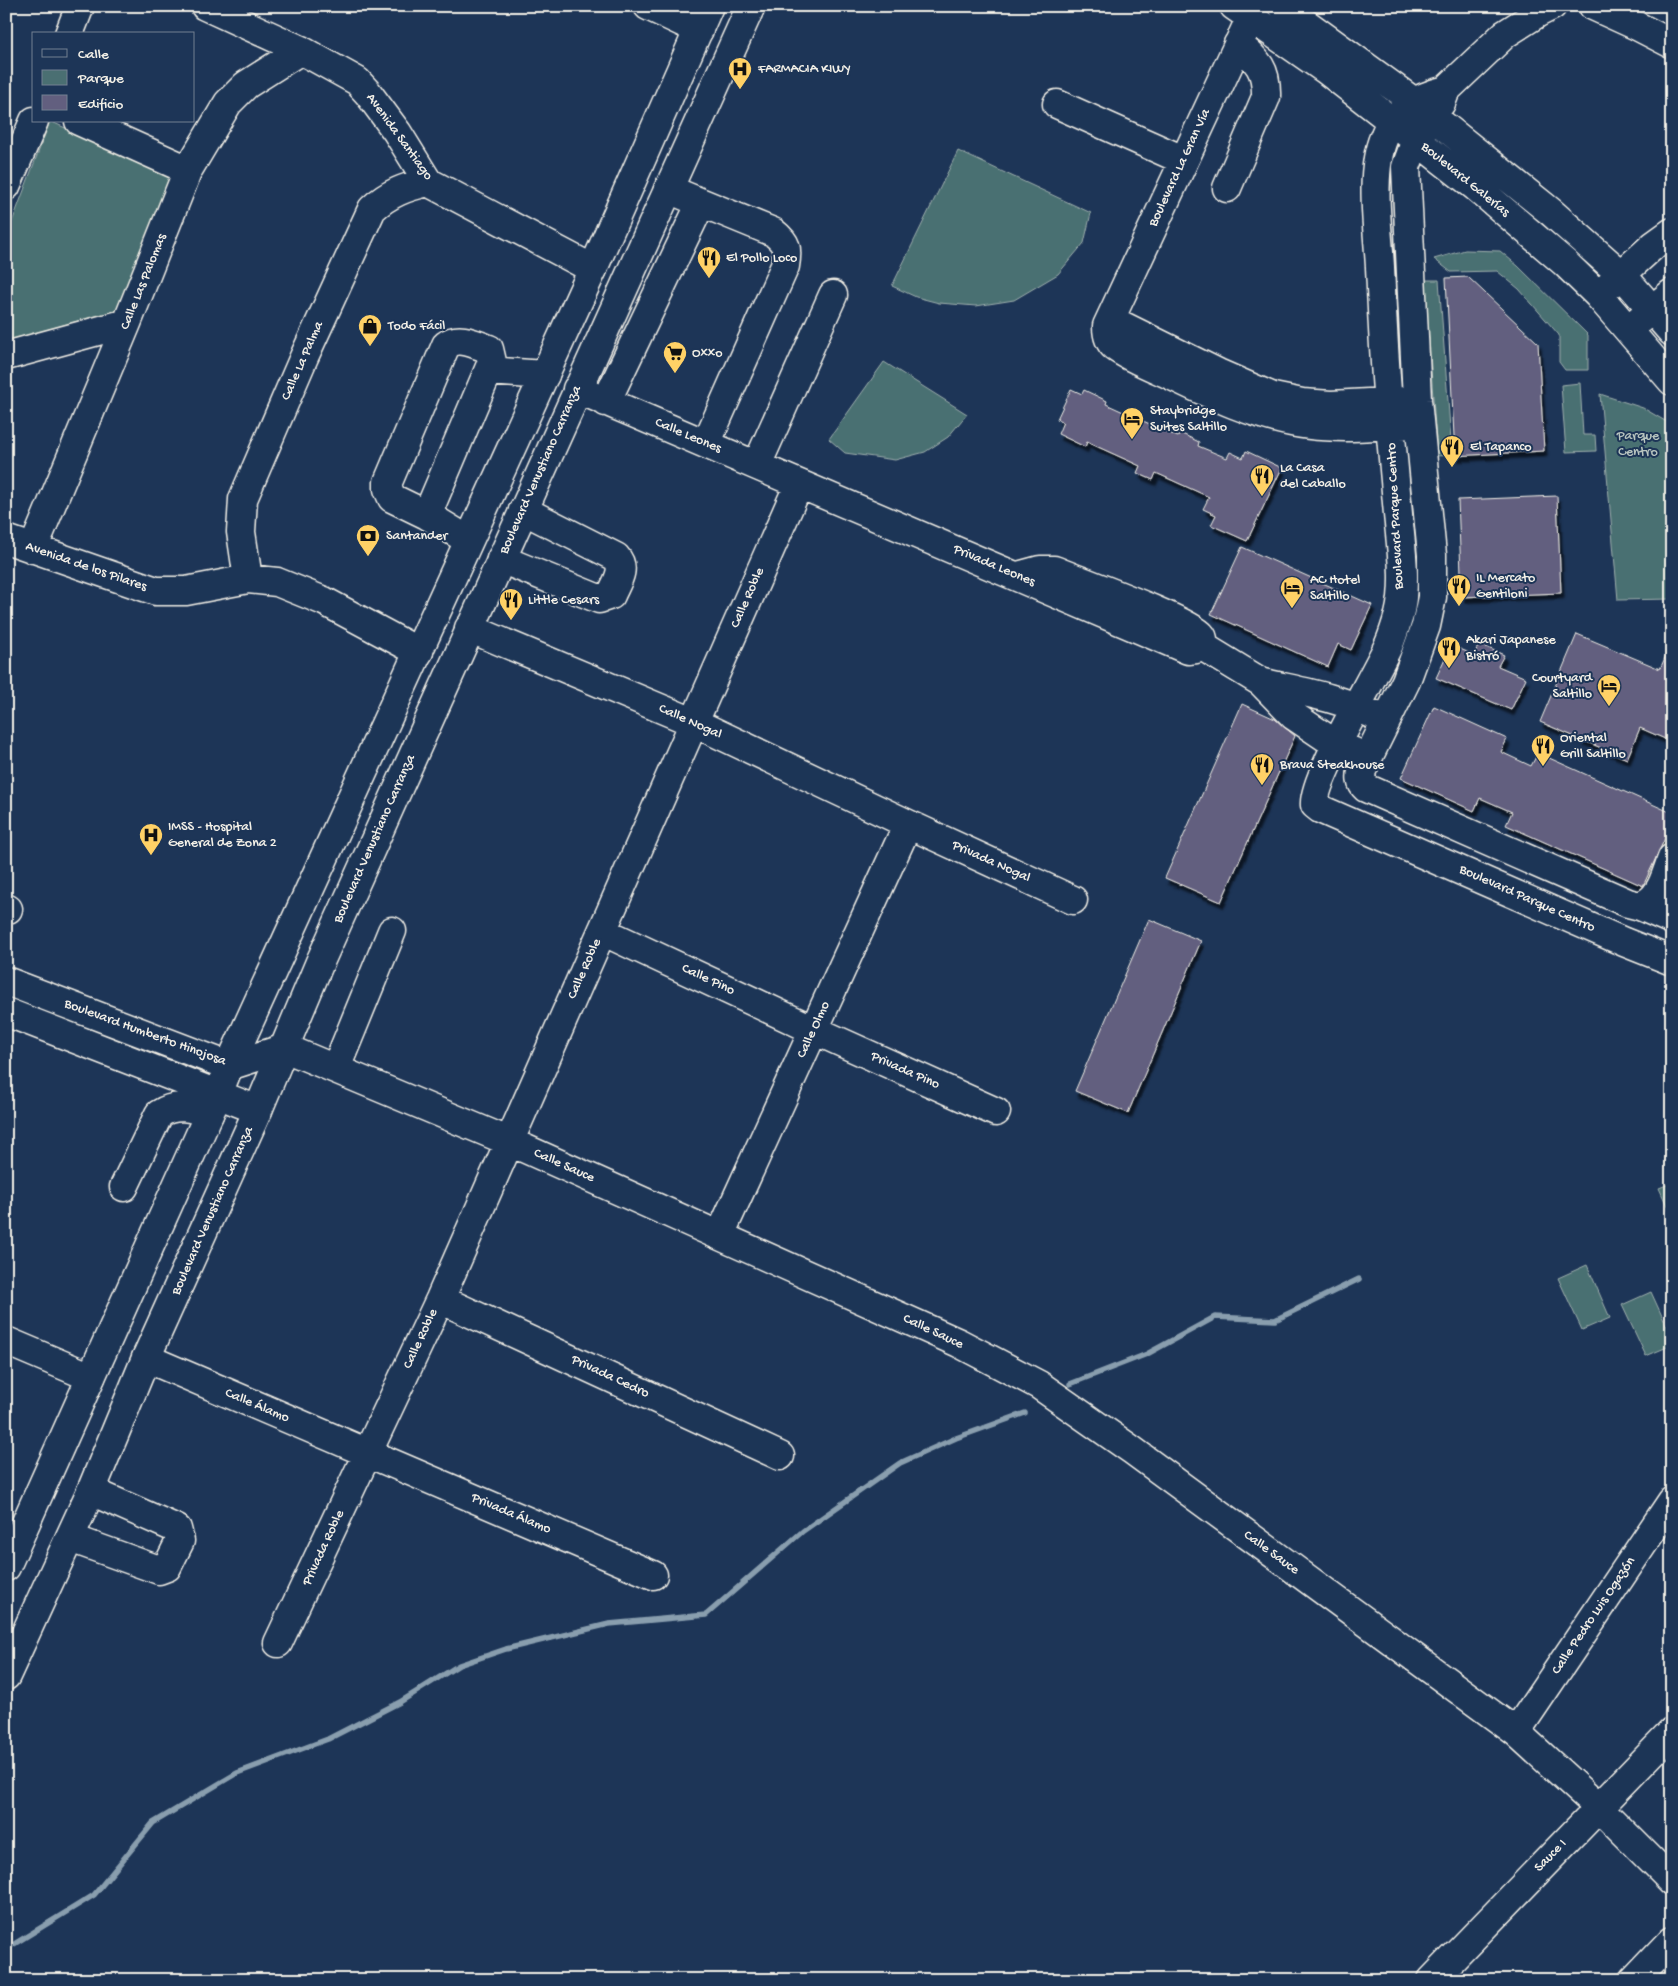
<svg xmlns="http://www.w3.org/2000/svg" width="1678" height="1986" viewBox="0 0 1678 1986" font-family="'Gochi Hand',sans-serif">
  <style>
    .green { fill: #4a6f72; stroke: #9fb0ad }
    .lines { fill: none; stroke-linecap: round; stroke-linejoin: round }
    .stream { stroke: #899eae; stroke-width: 5.5 }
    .building { fill: #625f7f; stroke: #f4f1e8; filter: url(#shadow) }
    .minor-casing { stroke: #f4f1e8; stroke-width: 31 }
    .major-casing { stroke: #f4f1e8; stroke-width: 31 }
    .minor { stroke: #1d3557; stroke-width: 28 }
    .major { stroke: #1d3557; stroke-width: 28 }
    .labels { text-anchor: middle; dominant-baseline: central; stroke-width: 4; stroke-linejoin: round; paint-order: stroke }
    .poi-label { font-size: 14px; fill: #f4f1e8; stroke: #1d3557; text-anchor: start }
    .street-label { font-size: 14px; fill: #f4f1e8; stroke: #1d3557 }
    .park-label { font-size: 14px; fill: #b8c4bf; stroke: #1d3557 }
  </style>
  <defs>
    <filter id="shadow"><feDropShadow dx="3" dy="5.5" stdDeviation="1" flood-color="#0009"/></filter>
  </defs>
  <rect width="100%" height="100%" fill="#1d3557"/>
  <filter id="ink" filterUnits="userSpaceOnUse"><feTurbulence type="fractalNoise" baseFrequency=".02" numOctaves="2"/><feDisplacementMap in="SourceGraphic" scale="10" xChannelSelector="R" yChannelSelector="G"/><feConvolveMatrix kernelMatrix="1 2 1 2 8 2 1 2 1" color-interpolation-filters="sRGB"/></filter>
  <g filter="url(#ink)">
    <path class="green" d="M50 121 177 179 118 310 6 341V238Z
      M958 151 1091 213 1084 243 1058 274 1014 300 976 306 939 303 916 297 892 286Z
      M1465 250 1500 251 1518 266 1588 335V370H1565L1559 362V335L1519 289 1497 271 1451 272 1434 259Z
      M1425 280H1439L1452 455 1437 456Z
      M884 362 967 414 948 437 925 452 895 460 845 453 829 439Z
      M1580 383 1583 435H1595L1596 451 1566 452 1561 385Z
      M1600 394 1643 408 1672 425V599L1618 600Z
      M1672 1183V1217L1659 1188Z
      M1587 1265 1610 1318 1582 1330 1558 1278Z
      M1651 1292 1672 1338V1345L1646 1356 1622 1305Z"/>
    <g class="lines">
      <path class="stream" d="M1070 1384 1147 1354 1215 1317 1275 1320 1359 1279
        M6 1949 94 1895 153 1823 237 1773 328 1739 400 1702 459 1665 506 1649 609 1624 706 1615 803 1531 900 1463 956 1438 1025 1413"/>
    </g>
    <path class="building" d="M1468 277 1538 343 1544 451 1455 456 1446 278Z
      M1071 389 1082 394 1084 390 1107 401 1106 404 1178 437 1180 433 1199 442 1198 446 1227 458 1230 452 1243 458 1246 451 1282 468 1247 541 1211 525 1216 515 1203 509 1209 497 1156 473 1153 480 1137 473 1140 466 1087 442 1085 447 1058 434 1063 422 1057 419Z
      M1557 496 1561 593 1462 597 1458 500Z
      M1242 547 1372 605 1351 650 1338 644 1328 667 1211 614Z
      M1577 634 1660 669 1672 642V742L1640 728 1627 759 1540 722Z
      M1479 644 1504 655 1498 666 1526 678 1511 710 1436 678 1451 645 1474 655Z
      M1242 704 1275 719 1295 736 1221 902 1165 878Z
      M1434 706 1507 739 1501 752 1531 766 1538 753 1672 813V823L1643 886 1506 825 1512 812 1480 798 1474 811 1401 778Z
      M1149 919 1201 941 1128 1113 1075 1091Z"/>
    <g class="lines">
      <g class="minor-casing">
        <path id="minor" d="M205 6 301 50 357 81 368 93 397 132 428 182 593 269
          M648 6 699 30
          M1234 6 1326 70 1416 140 1476 187 1565 263 1598 295 1672 381
          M1282 6 1413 101 1551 212 1622 275 1672 332
          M1552 6 1538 13 1505 34 1446 90 1441 103 1416 140 1406 167 1417 400 1432 555V597L1426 626 1406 681 1362 770C1361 777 1360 783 1366 788L1628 903 1640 906 1672 920
          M1593 6 1637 26 1672 44
          M1251 17 1107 326C1107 333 1109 342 1115 347 1128 357 1150 366 1166 373 1211 395 1258 418 1309 425 1342 429 1375 426 1408 424
          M69 34 80 6
          M1446 90C1418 97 1395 109 1384 137 1369 172 1378 229 1380 267 1382 312 1384 358 1388 403 1391 440 1395 477 1398 514 1401 546 1407 583 1399 615 1396 624 1393 635 1389 644 1376 674 1311 781 1315 805L1320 809 1624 942 1672 961
          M1057 104 1183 160
          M79 121 188 170
          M6 186 34 121
          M1227 188 1266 97C1267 69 1258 61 1238 44
          M668 189 773 232C787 243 788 248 785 266L706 444
          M1609 286 1654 245 1672 232
          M1111 320 1218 373 1273 397 1302 403 1331 405 1406 401
          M1638 321 1672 293
          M6 356 127 323
          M489 371 545 375
          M577 389 1188 650 1196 649 1202 646C1203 642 1204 638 1201 635 1191 621 1078 580 1054 570H1040L1018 576
          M606 402 701 203
          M757 465 833 295
          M427 515 492 362 489 349C475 344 459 335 446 345L388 482V489L392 498 427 515 468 540
          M6 539 156 591H186L248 579 277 582 324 601 419 652
          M33 549 127 323 188 170 228 103 246 85 301 50
          M501 559 599 599 611 595C616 583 627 569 616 557L523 510
          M248 579 241 532 243 499 304 357 372 209C389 193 406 187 428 182
          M469 628 693 722 908 824 1073 900
          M1202 646 1261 682 1294 716 1337 745 1354 752
          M1261 682C1298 691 1337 697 1372 714
          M1640 906C1661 899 1665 876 1672 858
          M6 908 8 909
          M602 931 814 1030 996 1112
          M6 981 229 1066 285 1048 508 1141 959 1343 1039 1385 1132 1450 1516 1732 1598 1807 1672 1881
          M6 1012 258 1110
          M336 1068 392 931
          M124 1187 159 1114C175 1103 192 1107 209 1114
          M720 1235 908 824
          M440 1299 780 1456
          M6 1341 91 1377
          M146 1358 653 1575
          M70 1538 159 1570 167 1567 180 1541 177 1529 91 1491
          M278 1643 440 1299 799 484
          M1516 1732 1672 1501
          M1432 1980 1672 1732
          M1634 1980 1672 1940"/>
      </g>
      <g class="major-casing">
        <path id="major" d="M6 1567 218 1094 229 1066 593 269 709 6
          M6 1676 91 1491 146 1358 258 1110 320 962 751 6"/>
      </g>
      <use href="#minor" class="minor"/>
      <use href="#major" class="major"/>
    </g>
  </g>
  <defs>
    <g id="hospital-pin" transform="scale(1.25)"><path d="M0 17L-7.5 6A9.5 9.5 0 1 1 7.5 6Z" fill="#ffd166" stroke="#1d3557"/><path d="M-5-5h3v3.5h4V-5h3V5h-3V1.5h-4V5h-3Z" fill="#111"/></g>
    <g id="restaurant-pin" transform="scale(1.25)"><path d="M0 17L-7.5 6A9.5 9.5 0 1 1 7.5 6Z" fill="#ffd166" stroke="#1d3557"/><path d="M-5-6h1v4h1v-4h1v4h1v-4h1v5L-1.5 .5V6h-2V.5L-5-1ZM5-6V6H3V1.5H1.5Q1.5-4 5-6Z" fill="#111"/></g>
    <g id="shop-pin" transform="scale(1.25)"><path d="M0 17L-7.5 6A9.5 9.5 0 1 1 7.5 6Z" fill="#ffd166" stroke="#1d3557"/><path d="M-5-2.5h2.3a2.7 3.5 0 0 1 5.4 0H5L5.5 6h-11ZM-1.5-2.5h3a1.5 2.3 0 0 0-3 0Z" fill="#111"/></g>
    <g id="supermarket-pin" transform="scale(1.25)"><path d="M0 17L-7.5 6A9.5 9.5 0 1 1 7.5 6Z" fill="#ffd166" stroke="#1d3557"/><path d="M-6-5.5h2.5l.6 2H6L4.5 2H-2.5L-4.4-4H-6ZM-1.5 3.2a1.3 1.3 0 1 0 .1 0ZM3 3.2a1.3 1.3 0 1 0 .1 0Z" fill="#111"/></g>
    <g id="hotel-pin" transform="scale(1.25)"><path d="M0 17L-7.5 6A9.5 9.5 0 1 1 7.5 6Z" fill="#ffd166" stroke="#1d3557"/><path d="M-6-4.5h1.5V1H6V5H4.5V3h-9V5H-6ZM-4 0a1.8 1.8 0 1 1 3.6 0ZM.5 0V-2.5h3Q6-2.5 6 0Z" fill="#111"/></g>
    <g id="bank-pin" transform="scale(1.25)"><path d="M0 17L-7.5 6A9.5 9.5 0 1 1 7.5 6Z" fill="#ffd166" stroke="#1d3557"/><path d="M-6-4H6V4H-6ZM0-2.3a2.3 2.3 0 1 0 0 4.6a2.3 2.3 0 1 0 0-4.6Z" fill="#111"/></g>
  </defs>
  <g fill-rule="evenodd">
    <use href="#hospital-pin" x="740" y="69"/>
    <use href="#restaurant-pin" x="709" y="258"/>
    <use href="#shop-pin" x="370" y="326"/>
    <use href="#supermarket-pin" x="675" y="353"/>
    <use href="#hotel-pin" x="1132" y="419"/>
    <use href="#restaurant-pin" x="1452" y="447"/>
    <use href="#restaurant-pin" x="1262" y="476"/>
    <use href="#bank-pin" x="368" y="536"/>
    <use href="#restaurant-pin" x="1459" y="586"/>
    <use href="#hotel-pin" x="1292" y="588"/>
    <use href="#restaurant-pin" x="511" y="600"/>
    <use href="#restaurant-pin" x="1449" y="648"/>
    <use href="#hotel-pin" x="1609" y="686"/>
    <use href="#restaurant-pin" x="1543" y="746"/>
    <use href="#restaurant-pin" x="1262" y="765"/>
    <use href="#hospital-pin" x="151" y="835"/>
  </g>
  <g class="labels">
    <g class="poi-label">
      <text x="758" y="69">FARMACIA KIWY</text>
      <text x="726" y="258">El Pollo Loco</text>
      <text x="388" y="326">Todo Fácil</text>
      <text x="692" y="353">Oxxo</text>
      <text x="1150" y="411">Staybridge<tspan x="1150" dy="16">Suites Saltillo</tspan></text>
      <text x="1470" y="447">El Tapanco</text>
      <text x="1280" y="468">La Casa<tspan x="1280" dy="16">del Caballo</tspan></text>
      <text x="386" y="536">Santander</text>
      <text x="1476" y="578">IL Mercato<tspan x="1476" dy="16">Gentiloni</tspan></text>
      <text x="1310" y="580">AC Hotel<tspan x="1310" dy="16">Saltillo</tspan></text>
      <text x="528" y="600">Little Cesars</text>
      <text x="1466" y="640">Akari Japanese<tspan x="1466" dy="16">Bistró</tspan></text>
      <text x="1592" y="678" text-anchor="end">Courtyard<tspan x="1592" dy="16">Saltillo</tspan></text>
      <text x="1560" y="738">Oriental<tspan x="1560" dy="16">Grill Saltillo</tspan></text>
      <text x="1280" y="765">Brava Steakhouse</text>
      <text x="168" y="827">IMSS - Hospital<tspan x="168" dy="16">General de Zona 2</tspan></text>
    </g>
    <g class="street-label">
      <text transform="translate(399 137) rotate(54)">Avenida Santiago</text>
      <text transform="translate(1180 168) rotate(-65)">Boulevard La Gran Vía</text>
      <text transform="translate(1465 180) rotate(39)">Boulevard Galerías</text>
      <text transform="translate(144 282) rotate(-68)">Calle Las Palomas</text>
      <text transform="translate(303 361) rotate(-66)">Calle La Palma</text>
      <text transform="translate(688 436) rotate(23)">Calle Leones</text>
      <text transform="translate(541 470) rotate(-66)">Boulevard Venustiano Carranza</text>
      <text transform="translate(1396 516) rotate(-93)">Boulevard Parque Centro</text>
      <text transform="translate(994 566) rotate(23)">Privada Leones</text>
      <text transform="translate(86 567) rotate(19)">Avenida de los Pilares</text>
      <text transform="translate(748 598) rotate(-66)">Calle Roble</text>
      <text transform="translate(690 722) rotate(24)">Calle Nogal</text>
      <text transform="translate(375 839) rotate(-66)">Boulevard Venustiano Carranza</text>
      <text transform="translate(991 862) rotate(24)">Privada Nogal</text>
      <text transform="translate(1527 899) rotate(24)">Boulevard Parque Centro</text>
      <text transform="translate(585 969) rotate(-66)">Calle Roble</text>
      <text transform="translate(708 980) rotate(25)">Calle Pino</text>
      <text transform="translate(814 1030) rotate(-65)">Calle Olmo</text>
      <text transform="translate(145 1033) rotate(20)">Boulevard Humberto Hinojosa</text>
      <text transform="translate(905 1071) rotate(24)">Privada Pino</text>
      <text transform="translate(564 1166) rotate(24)">Calle Sauce</text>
      <text transform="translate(213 1211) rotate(-66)">Boulevard Venustiano Carranza</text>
      <text transform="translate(933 1332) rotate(25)">Calle Sauce</text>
      <text transform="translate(421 1339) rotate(-65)">Calle Roble</text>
      <text transform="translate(610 1377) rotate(25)">Privada Cedro</text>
      <text transform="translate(257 1406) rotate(23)">Calle Álamo</text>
      <text transform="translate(511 1514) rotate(23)">Privada Álamo</text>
      <text transform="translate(324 1548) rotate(-65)">Privada Roble</text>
      <text transform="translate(1271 1553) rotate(36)">Calle Sauce</text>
      <text transform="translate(1594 1616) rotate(-56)">Calle Pedro Luis Ogazón</text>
      <text transform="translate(1551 1856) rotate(-46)">Sauce I</text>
    </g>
    <g class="park-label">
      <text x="1638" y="436">Parque<tspan x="1638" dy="16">Centro</tspan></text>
    </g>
  </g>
  <rect width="1678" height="1986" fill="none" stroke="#1d3557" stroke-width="25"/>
  <rect x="12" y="12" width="1653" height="1961" fill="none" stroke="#f4f1e8" stroke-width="2" filter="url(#ink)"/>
  <rect x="32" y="32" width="162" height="90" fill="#1d3557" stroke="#738091"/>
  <rect x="42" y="49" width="25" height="8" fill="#1d3557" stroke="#738091"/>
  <text x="78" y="58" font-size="15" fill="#f4f1e8">Calle</text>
  <rect x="42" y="70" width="25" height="15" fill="#4a6f72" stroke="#738091"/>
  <text x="78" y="82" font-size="15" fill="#f4f1e8">Parque</text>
  <rect x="42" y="95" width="25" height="15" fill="#625f7f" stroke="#738091"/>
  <text x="78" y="108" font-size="15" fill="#f4f1e8">Edificio</text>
</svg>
